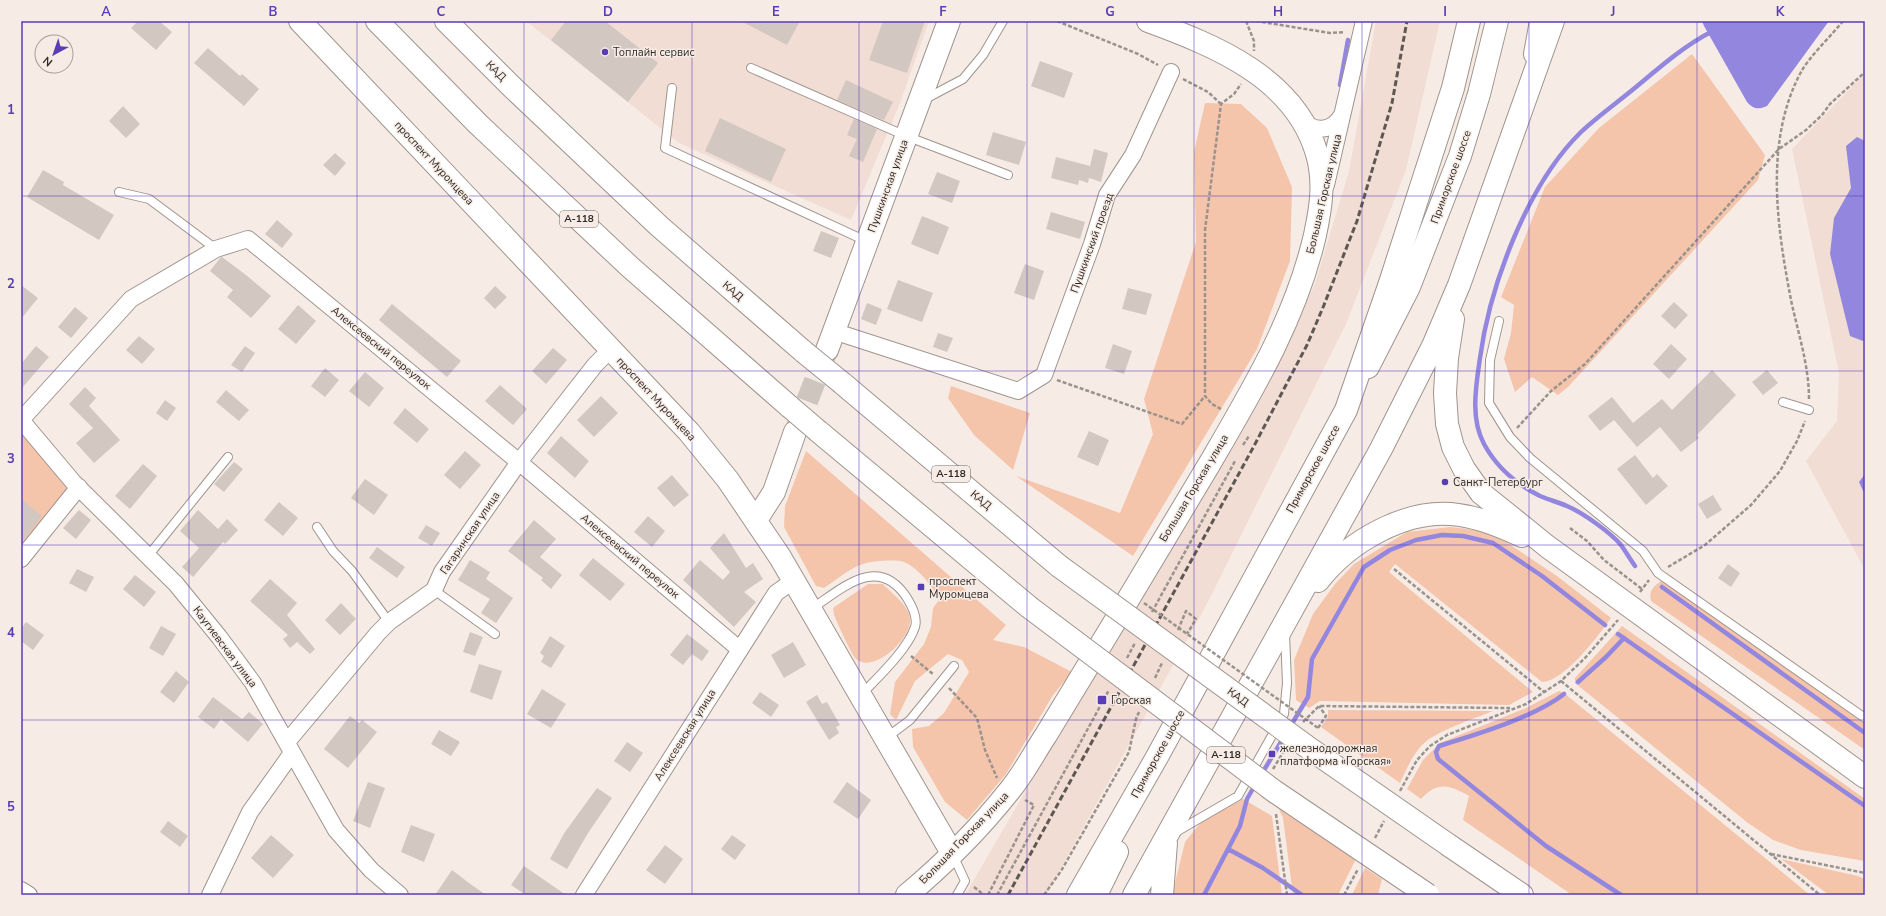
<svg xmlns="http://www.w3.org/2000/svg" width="1886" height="916" viewBox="0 0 1886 916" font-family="'Nunito Sans',sans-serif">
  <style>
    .built { fill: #f1ddd3 }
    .green { fill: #f4c4ab }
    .water { fill: #9286df }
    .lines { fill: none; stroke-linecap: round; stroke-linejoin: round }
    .stream { stroke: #9286df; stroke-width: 4.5 }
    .building { fill: #d2c7c1 }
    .secondary-tunnel { stroke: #cfc5bf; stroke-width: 22; stroke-dasharray: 22 11; stroke-linecap: butt }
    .lane-casing { stroke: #9f948e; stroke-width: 10 }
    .street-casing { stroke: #9f948e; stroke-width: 18 }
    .secondary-casing { stroke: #9f948e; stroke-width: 24 }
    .primary-casing { stroke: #9f948e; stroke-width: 24 }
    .highway-casing { stroke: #9f948e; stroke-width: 24 }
    .path { stroke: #9a928d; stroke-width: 2.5; stroke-dasharray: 4 2; stroke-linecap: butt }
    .lane { stroke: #fff; stroke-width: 8 }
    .street { stroke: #fff; stroke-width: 16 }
    .secondary { stroke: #fff; stroke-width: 22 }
    .primary { stroke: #fff; stroke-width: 22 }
    .highway { stroke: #fff; stroke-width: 22 }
    .rail { stroke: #5e5854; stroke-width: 3; stroke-dasharray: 6 3; stroke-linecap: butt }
    .highway-bridge-casing { stroke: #9f948e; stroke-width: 24; stroke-linecap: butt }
    .path-bridge { stroke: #9a928d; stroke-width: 2.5; stroke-dasharray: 4 2; stroke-linecap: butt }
    .highway-bridge { stroke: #fff; stroke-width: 22 }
    .grid { fill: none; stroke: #5a3db6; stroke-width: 1; stroke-opacity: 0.55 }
    .poi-dot { fill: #5a3db6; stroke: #f7ece5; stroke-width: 1.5 }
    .labels { text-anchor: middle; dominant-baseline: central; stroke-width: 3; stroke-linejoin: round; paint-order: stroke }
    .shield { fill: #f7ece5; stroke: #6a6460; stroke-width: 1 }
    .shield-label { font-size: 10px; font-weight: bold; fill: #2e2a27 }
    .poi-label { font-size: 11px; fill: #2e2a27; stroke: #f7ece5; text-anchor: start }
    .street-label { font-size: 11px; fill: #2e2a27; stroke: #f7ece5 }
    .neatline { fill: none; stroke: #5a3db6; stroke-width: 1.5 }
    .grid-label { font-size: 13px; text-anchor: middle; font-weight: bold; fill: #5a3db6 }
  </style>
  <rect width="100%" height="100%" fill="#f7ece5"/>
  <path class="built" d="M526 21H929L900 103 851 220 679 143Z
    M1376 21H1440L1406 170 1346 324 1209 600 1046 895H965L1279 356 1315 284 1349 171Z
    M1865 73V570L1806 461 1837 421 1839 373 1792 149Z"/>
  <path class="green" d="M1692 54 1765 155 1758 180 1568 387 1558 395 1532 377 1515 392 1504 359 1511 333 1514 305 1501 297 1545 187 1599 128Z
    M1205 103 1241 104 1267 128 1292 187 1290 261 1257 349 1133 556 1016 476 1120 513 1153 434 1144 399 1196 242 1194 152Z
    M951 386 1030 413 1013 470 974 435 948 398Z
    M21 429 69 489 21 549Z
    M806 451 1006 625 993 640 1024 647 1072 672 1053 695 1006 774 967 820 945 802 913 747 912 729 929 726 944 713 969 672 962 660 948 654 915 681 896 720 890 714 895 682 924 644 931 627 933 608 939 600C933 586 918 568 904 562 897 559 871 561 863 564 850 568 836 580 824 588L816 586 784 527 785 506Z
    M1450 527 1477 530 1506 542 1557 576 1611 618C1599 635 1564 682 1542 682L1395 564 1389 572 1533 692 1509 705 1320 701 1309 708 1296 700 1294 660 1313 614 1335 584 1354 564 1407 532Z
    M1664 579 1865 724V750L1651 601C1648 590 1655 585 1664 579Z
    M868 584H883C892 594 910 606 910 620 911 639 874 674 856 659 851 654 838 624 834 615L833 608Z
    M1622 626 1865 799V861L1801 850 1773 840 1748 823 1575 683V678Z
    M1559 691 1564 693 1810 895H1572L1463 820 1469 796C1449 785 1438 781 1421 799L1407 789 1423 760 1440 743 1526 708Z
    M1328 710 1493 711C1473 719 1436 731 1422 745 1412 756 1406 770 1400 783L1321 727 1328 717Z
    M1266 793 1357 857 1338 895H1293L1283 818 1279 809 1261 797Z
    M1243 799 1272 816 1282 895H1172L1185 842 1201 822Z
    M1781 859 1858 876 1865 879V895H1829Z
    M1365 868 1382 879 1378 895H1352Z"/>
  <path class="water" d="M1702 21H1829L1767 106C1758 110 1753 109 1747 102L1704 26Z
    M1857 137 1865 141V339L1863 341 1850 336 1830 254 1834 218 1851 188 1846 146Z
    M1865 474V495L1859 482Z"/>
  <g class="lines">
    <path class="stream" d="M1340 85 1348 40
      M1635 566C1630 559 1626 552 1621 545 1610 532 1583 513 1567 506 1558 502 1549 500 1540 496 1516 484 1497 468 1484 444 1470 418 1476 386 1480 358 1490 284 1528 184 1581 132 1598 116 1618 102 1636 87 1660 67 1685 45 1713 31
      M1662 587 1865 733
      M1618 634 1865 806
      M1578 682 1606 657 1624 638
      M1564 694C1535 717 1475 735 1439 746L1436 752 1438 759 1546 846 1621 895
      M1290 727 1308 697 1312 659 1364 567 1390 550 1416 540 1442 535 1463 536 1493 543 1542 576 1605 625
      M1261 775 1284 737
      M1228 849 1263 868 1302 895
      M1204 895 1240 826 1247 799 1255 785"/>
  </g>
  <path class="building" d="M138 21H159L172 32 156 50 131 28Z
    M566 21H605L658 63 628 102 551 40Z
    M741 21H800L787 45Z
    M883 21H925L907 73 869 60Z
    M208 48 240 76 242 74 259 89 244 106 194 63Z
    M1040 61 1073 73 1064 98 1031 86Z
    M846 80 893 102 884 120 837 100Z
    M123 106 140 124 126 138 109 121Z
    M720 118 786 149 771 182 705 151Z
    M854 119 877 129 863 162 849 156 857 139 847 135Z
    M993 132 1026 142 1019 165 986 155Z
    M1094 149 1108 153 1101 182 1089 178 1088 183 1079 180 1078 185 1051 178 1056 157 1090 166Z
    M335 153 346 163 335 176 323 165Z
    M43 170 64 182 63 185 114 215 99 240 27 197Z
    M937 172 960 181 952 203 928 194Z
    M1051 212 1085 222 1080 239 1046 229Z
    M922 216 949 227 938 255 911 244Z
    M277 220 293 234 282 248 265 234Z
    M821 231 839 238 831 258 813 251Z
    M221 257H222L246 275 271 296 251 318 227 297 233 290 210 271Z
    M1025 264 1044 271 1034 300 1014 293Z
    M898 280 933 293 922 322 887 309Z
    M21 285 38 298 21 319Z
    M495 286 507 297 495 309 484 298Z
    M1128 288 1152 294 1146 315 1122 309Z
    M1674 302 1688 315 1675 329 1661 316Z
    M867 303 882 309 876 325 861 319Z
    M392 304 461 361 447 377 379 320Z
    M298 305 316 321 296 344 278 329Z
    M75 307 88 318 71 338 58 327Z
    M938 333 953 338 947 352 933 347Z
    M139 336 155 349 142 364 126 350Z
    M1113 344 1132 351 1124 374 1105 368Z
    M1671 344 1687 359 1669 379 1653 364Z
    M36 346 49 357 21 389V364Z
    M245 346 255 353 242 372 231 365Z
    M553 348 567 360 546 384 532 371Z
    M325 368 339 380 325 397 311 386Z
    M1712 370 1736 395 1697 435 1699 438 1681 452 1660 427 1637 447 1614 420 1600 431 1588 416 1612 397 1633 423 1662 399 1672 410Z
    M1767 370 1778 383 1763 395 1752 382Z
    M365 372 384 388 369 407 349 391Z
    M500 385 527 409 513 425 485 401Z
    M85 387 96 398 89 406 120 440 94 463 76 443 93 428 69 404Z
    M226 390 249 410 239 421 216 402Z
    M601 396 618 413 594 437 577 420Z
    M165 400 176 408 167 421 156 413Z
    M405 408 429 429 417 443 393 423Z
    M1089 431 1109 440 1098 466 1077 457Z
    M561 436 589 461 575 478 547 453Z
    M465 451 481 465 460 489 444 475Z
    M1635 455 1653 478 1657 474 1668 486 1646 505 1617 469Z
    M234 462 243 469 224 492 214 484Z
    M143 464 157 476 130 509 115 496Z
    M672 475 689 495 674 507 657 488Z
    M365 479 388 495 374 515 351 498Z
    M1713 495 1722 510 1707 519 1698 504Z
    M21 499 42 516 21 543Z
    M279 502 298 518 283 536 264 520Z
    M79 510 91 520 76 539 63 528Z
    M198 510 218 529 227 519 238 530 225 544 223 542 193 577 182 567 199 548 180 531Z
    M648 516 665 531 652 547 634 532Z
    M534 520 556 539 540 557 562 575 551 589 541 580 543 578 508 551Z
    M426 525 440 533 432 546 418 538Z
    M724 533 746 568 753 563 763 579 744 592 756 602 734 627 683 580 700 560 723 580 730 572 710 548Z
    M377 547 405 567 397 578 369 558Z
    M593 558 625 584 610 601 579 575Z
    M470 560 490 572 486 579 513 598 496 623 481 613 490 599 458 580Z
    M1728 564 1740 573 1731 587 1718 578Z
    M77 569 94 577 86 592 69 583Z
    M135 575 156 592 144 607 123 589Z
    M270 579 297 603 287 615 315 649 310 654 297 642 290 648 283 639 288 635 250 601Z
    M341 603 356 619 340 635 325 620Z
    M26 622 44 635 33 650 21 641V629Z
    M161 626 176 634 163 656 149 648Z
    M470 632 483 637 475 656 463 652Z
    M687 634 709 651 702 661 692 654 683 665 670 655Z
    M550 636 565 646 551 668 541 662 544 656 540 653Z
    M793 642 806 665 784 678 771 655Z
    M479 664 502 671 492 700 470 692Z
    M176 671 189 682 174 703 160 692Z
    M542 689 566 704 551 728 527 714Z
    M760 692 779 705 771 717 752 703Z
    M817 695 822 704 827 702 840 725 836 727 839 733 829 740 806 702Z
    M213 697 242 719 249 712 263 724 248 742 221 719 214 729 198 717Z
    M350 716 359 723 362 720 377 732 348 768 324 749Z
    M439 730 460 742 451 756 431 744Z
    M627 742 643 753 630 772 614 761Z
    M368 782 385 788 370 828 353 821Z
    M847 782 871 800 858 819 833 802Z
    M597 788 612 798 588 833 567 869 550 859 565 832Z
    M168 821 188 836 180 847 160 832Z
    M411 825 435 834 424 862 401 852Z
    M271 835 294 855 273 878 251 858Z
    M732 835 746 845 735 860 721 849Z
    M665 845 683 859 665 884 646 870Z
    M524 866 537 875 566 895H526L511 885Z
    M452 870 469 883 486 895H435Z"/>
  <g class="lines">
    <path class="secondary-tunnel" d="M795 432 827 350"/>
    <g class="lane-casing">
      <path id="lane" d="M751 68 906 136 1008 175
        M672 88 665 148 866 241
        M925 96 929 97 963 79 983 55 1003 21
        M119 192 149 199 216 249
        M1499 321 1490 360 1489 403 1510 437 1530 458 1643 551 1658 573 1865 718
        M1783 402 1809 410
        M317 527 333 551 352 571 389 622
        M148 556 228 457
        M434 590 495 634
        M811 609C842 589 878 553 907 598 912 606 918 617 915 627 908 649 878 677 862 694
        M886 738 910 720 954 666
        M1176 832 1238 796 1284 714 1287 683 1285 634
        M953 855 965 881 957 895"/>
    </g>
    <g class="street-casing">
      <path id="street" d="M1301 119C1314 133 1332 132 1342 115
        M1326 185 1364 21
        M833 331 1018 391 1044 375 1092 244 1107 195 1133 155 1171 72
        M21 420 131 299 216 249 248 239 519 462 739 649
        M21 420 74 483 176 584 220 638 253 683 336 830 371 870 400 895
        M21 559 79 487
        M287 742 378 633 389 622 434 590 442 572 519 462 595 365 610 350
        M21 890 29 895
        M210 895 250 812 292 753
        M584 895 776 593 793 581"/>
    </g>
    <g class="secondary-casing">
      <path id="secondary" d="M300 21 689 432 728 480 780 557 952 853
        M827 350 949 21
        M756 520 774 492 795 432
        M907 895C944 864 980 828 1010 790 1024 773 1034 753 1046 735 1070 696 1093 657 1117 618 1148 566 1179 515 1210 463 1252 391 1296 318 1315 235 1321 207 1325 182 1317 154 1295 78 1216 46 1148 21"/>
    </g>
    <g class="primary-casing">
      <path id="primary" d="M1535 54 1541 21
        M1368 367 1409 287 1460 156 1479 94 1497 21"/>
    </g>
    <g class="highway-casing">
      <path id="highway" d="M377 21 478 124 630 267 790 407
        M446 21 512 87 659 226 804 352
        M1453 319 1447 358 1445 393 1447 424 1453 447 1464 469 1481 493 1548 547 1865 777
        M842 383 1059 566
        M818 431 1029 607
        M1318 581C1348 542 1407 507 1459 515 1481 518 1502 527 1522 536
        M1450 846 1522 895
        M1078 895 1157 757 1346 410 1390 283 1453 88 1469 21
        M1096 895 1117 852
        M1134 895 1381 449 1433 346 1459 285 1553 21
        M1162 895 1166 843"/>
    </g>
    <path class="path" d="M1057 21 1138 54 1158 65
      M1246 21 1254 41V51
      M1256 21 1330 33 1345 32
      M1183 79 1208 92 1221 104
      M1057 380 1182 424 1205 396
      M1809 399C1809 365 1798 333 1791 300 1777 227 1764 141 1801 72 1809 57 1832 35 1843 21
      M1221 409 1212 404 1205 396V230L1221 104 1234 94 1241 84
      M1517 428 1551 391 1585 364 1779 149 1806 130 1822 115 1830 104 1865 72
      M1243 445 1249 436
      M1570 528 1587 541 1604 560 1642 589
      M1668 567 1705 545 1751 505 1780 471 1797 441 1805 421
      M1394 569 1544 692
      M1640 592 1649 580
      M1152 612 1235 461
      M1178 630 1186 611 1196 619 1187 634
      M911 656 933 674
      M1127 658 1135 643
      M1155 678 1162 663
      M1561 681 1820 895
      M949 688 977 718 985 750 997 778
      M1303 722 1319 706 1510 708
      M1318 728 1326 716 1319 706
      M1273 769 1284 751
      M1400 791 1417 760 1430 746 1447 735 1526 704 1561 681 1585 658 1618 620
      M1276 814 1287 895
      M1375 838 1384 821
      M1771 854 1865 873
      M974 887 984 895
      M988 895 1034 805 1025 800
      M997 895 1109 690
      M1044 895 1061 871 1129 752 1136 719 1139 712
      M1344 895 1358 869"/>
    <use href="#lane" class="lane"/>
    <use href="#street" class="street"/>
    <use href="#secondary" class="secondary"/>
    <use href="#primary" class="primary"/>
    <use href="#highway" class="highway"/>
    <path class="rail" d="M1008 895 1254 446 1307 345 1324 305 1357 221 1392 103 1407 21"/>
    <g class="highway-bridge-casing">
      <path id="highway-bridge" d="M804 352 842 383
        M790 407 818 431
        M1059 566 1306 746 1450 846
        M1029 607 1274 791 1428 895"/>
    </g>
    <path class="path-bridge" d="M1144 603 1318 728"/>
    <use href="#highway-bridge" class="highway-bridge"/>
  </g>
  <path class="grid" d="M189 21V895M357 21V895M524 21V895M692 21V895M859 21V895M1027 21V895M1194 21V895M1362 21V895M1529 21V895M1697 21V895M21 196H1865M21 371H1865M21 545H1865M21 720H1865"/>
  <g class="poi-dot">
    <circle cx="605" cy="52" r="4"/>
    <circle cx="1445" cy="482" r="4"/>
    <rect x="917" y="583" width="8" height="8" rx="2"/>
    <rect x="1097" y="695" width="10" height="10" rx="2"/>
    <rect x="1268" y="750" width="8" height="8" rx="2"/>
  </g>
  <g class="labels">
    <g class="shield">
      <rect x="560" y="211" width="38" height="16" rx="3"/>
      <rect x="932" y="466" width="38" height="16" rx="3"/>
      <rect x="1207" y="747" width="38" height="16" rx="3"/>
    </g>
    <g class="shield-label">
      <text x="579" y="219">А-118</text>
      <text x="951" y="474">А-118</text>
      <text x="1226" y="755">А-118</text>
    </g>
    <g class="poi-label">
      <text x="613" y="52">Топлайн сервис</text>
      <text x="1453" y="482">Санкт-Петербург</text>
      <text x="929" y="581">проспект<tspan x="929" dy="13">Муромцева</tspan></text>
      <text x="1111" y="700">Горская</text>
      <text x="1280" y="748">железнодорожная<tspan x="1280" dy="13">платформа «Горская»</tspan></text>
    </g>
    <g class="street-label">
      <text transform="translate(496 71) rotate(45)">КАД</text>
      <text transform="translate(434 163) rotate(47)">проспект Муромцева</text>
      <text transform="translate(1451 177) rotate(-70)">Приморское шоссе</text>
      <text transform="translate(888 186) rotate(-70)">Пушкинская улица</text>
      <text transform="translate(1324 194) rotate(-77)">Большая Горская улица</text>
      <text transform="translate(1092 243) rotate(-70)">Пушкинский проезд</text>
      <text transform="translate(733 291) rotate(41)">КАД</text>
      <text transform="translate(381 348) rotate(39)">Алексеевский переулок</text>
      <text transform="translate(656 399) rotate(47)">проспект Муромцева</text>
      <text transform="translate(1313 469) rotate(-61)">Приморское шоссе</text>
      <text transform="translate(1194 488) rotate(-59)">Большая Горская улица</text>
      <text transform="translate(981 500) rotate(40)">КАД</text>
      <text transform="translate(470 533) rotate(-56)">Гагаринская улица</text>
      <text transform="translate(630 556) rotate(40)">Алексеевский переулок</text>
      <text transform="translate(225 647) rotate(53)">Каугиевская улица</text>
      <text transform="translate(1238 697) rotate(36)">КАД</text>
      <text transform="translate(685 735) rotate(-58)">Алексеевская улица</text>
      <text transform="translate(1158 754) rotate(-61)">Приморское шоссе</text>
      <text transform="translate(964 838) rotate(-46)">Большая Горская улица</text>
    </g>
  </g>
  <rect width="1886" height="916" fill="none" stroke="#f7ece5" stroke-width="44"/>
  <g transform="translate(54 54) rotate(220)"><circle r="19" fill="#f7ece5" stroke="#a79e99"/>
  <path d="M0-3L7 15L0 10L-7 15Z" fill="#5a3db6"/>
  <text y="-6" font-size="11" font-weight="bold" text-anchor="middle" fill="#2e2a27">N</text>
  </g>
  <rect x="22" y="22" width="1842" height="872" class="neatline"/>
  <g class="grid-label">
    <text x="106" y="16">A</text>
    <text x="273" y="16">B</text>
    <text x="441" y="16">C</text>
    <text x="608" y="16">D</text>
    <text x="776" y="16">E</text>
    <text x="943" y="16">F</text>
    <text x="1110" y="16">G</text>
    <text x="1278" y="16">H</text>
    <text x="1445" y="16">I</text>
    <text x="1613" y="16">J</text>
    <text x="1780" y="16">K</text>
    <text x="11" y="114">1</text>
    <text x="11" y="288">2</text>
    <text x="11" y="463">3</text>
    <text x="11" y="637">4</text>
    <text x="11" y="811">5</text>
  </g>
</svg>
